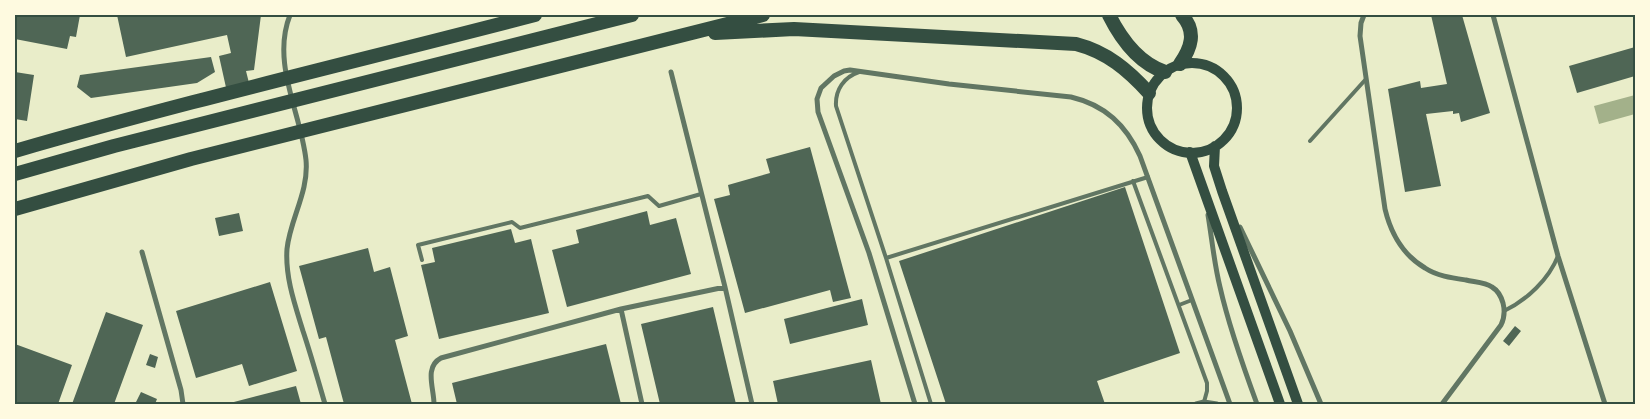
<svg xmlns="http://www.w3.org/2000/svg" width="1650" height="419" viewBox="0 0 1650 419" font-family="Roboto,sans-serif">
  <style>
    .water { fill: #a3b18a }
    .building { fill: #4f6655 }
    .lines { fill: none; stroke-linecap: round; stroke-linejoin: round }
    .service { stroke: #617663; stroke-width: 4 }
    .minor { stroke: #617663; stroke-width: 5 }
    .secondary { stroke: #344e41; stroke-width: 10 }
    .motorway { stroke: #344e41; stroke-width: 14 }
    .neatline { fill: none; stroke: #344e41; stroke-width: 2 }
  </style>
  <rect width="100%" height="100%" fill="#e9edc9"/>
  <path class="water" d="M1635 95V114L1599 124 1594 106Z"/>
  <path class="building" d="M15 15H80L76 37 70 36 67 49 15 39Z
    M117 15H261L254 70 246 71 250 87 227 92 219 56 231 53 227 35 126 57Z
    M1431 15H1462L1490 113 1461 122 1459 113 1453 114V111L1426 114 1441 186 1405 192 1388 89 1420 81 1421 88 1447 84Z
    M1635 47V76L1577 93 1569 66Z
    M211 57 215 72 197 83 91 98 77 87 80 75Z
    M15 72 34 75 27 121 15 119Z
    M810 147 851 298 833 302 830 290 745 313 714 199 730 195 728 185 770 173 766 159Z
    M1125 187 1180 353 1097 381 1105 404H946L899 261Z
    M647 211 650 225 676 218 691 274 567 307 552 250 579 243 576 230Z
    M239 213 243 231 219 236 215 218Z
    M511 229 515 243 531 239 549 313 439 339 421 265 435 262 432 248Z
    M368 248 374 272 390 267 408 336 395 340 412 404H344L326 337 319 339 299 266Z
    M270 282 297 371 249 386 242 364 196 378 176 311Z
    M862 299 868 325 790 344 784 319Z
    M713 307 736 404H660L641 324Z
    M106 312 143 325 114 404H72Z
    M1515 326 1521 331 1509 346 1503 341Z
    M15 344 72 365 58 404H15Z
    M606 344 621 404H457L452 383Z
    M150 354 158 357 155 368 146 365Z
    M871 360 881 404H778L773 381Z
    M296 386 301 404H230V403Z
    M141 392 157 399 155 404H135Z"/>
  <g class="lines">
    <path class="service" d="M859 72C844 77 835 90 836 106L886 258 931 404
      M1310 141 1366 79
      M1133 181 1207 383V391L1204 402
      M886 258 1148 177
      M422 260 418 245 512 222 520 228 648 196 659 206 701 194
      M1179 305 1192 300
      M1504 311C1527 300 1549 279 1558 256"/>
    <path class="minor" d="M290 15C271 63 301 113 306 160 309 192 290 219 287 249 285 277 295 305 303 331 311 355 318 380 325 404
      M1364 15 1361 23 1360 36 1385 209C1391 234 1403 255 1425 268 1437 276 1452 278 1466 280 1474 282 1485 282 1492 287 1497 290 1501 296 1503 303 1505 311 1505 317 1501 325L1442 404
      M1493 15 1558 256 1605 404
      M671 72 725 287 752 404
      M1208 215C1212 239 1214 263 1220 287 1229 327 1243 366 1257 404
      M1240 227 1290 331 1321 404
      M142 252 181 390 183 404
      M621 309 642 404
      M434 404C434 388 424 367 441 358L621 309 725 287
      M915 404 869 253 818 112 817 99 821 88 834 76 844 71 850 70 949 84 1071 97C1105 105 1126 125 1140 156L1230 404
      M1196 404 1204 402 1217 404"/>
    <path class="secondary" d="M1147 108a45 45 0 1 1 90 0a45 45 0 1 1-90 0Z
      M1215 146 1214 166 1222 191 1298 404
      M1190 152 1280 404"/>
    <path class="motorway" d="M1109 15C1121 39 1138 63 1165 72
      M715 33 794 29 1076 44C1107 52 1128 70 1149 93
      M1180 64C1191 48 1197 32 1182 15
      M15 151C187 101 362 60 535 15
      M15 174 114 146 632 15
      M15 209 191 159 763 15"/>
  </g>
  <rect width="1650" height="419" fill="none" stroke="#fefae0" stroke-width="32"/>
  <rect x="16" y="16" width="1618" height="387" class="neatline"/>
</svg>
